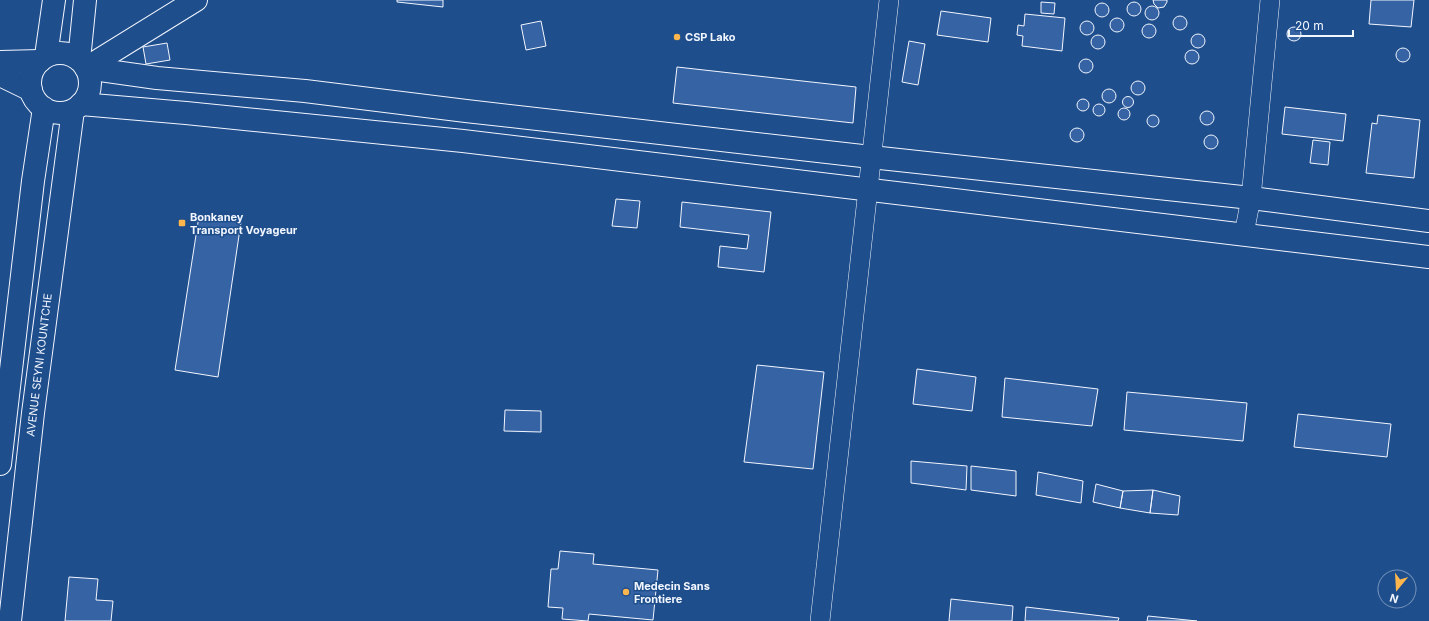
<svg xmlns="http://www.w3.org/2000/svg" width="1429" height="621" viewBox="0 0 1429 621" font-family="Inter,sans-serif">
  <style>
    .building { fill: #3563a3; stroke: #f2f6ff }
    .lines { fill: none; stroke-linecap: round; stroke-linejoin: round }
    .minor-casing { stroke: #f2f6ff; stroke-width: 20 }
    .tertiary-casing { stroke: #f2f6ff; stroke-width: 24 }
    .secondary-casing { stroke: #f2f6ff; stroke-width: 24 }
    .trunk-casing { stroke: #f2f6ff; stroke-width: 24 }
    .minor { stroke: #1f4e8c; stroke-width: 19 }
    .tertiary { stroke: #1f4e8c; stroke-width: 22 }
    .secondary { stroke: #1f4e8c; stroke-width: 22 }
    .trunk { stroke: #1f4e8c; stroke-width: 22 }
    .poi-dot { fill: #ffb74d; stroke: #1f4e8c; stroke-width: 1.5 }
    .labels { text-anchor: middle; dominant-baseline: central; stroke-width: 3; stroke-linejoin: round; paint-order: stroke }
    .poi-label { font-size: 11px; font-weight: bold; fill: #f2f6ff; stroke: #1f4e8c; text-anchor: start }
    .street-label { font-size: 11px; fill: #f2f6ff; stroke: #1f4e8c }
  </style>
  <rect width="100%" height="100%" fill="#1f4e8c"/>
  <path class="building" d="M397 0H443V7L397 2Z
    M1153 0H1167V2L1164 7 1158 8 1154 4Z
    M1371 0H1414L1411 27 1369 24Z
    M1041 2 1055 3 1054 14 1041 13Z
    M1127 9a7 7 0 1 1 14 0a7 7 0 1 1-14 0Z
    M1095 10a7 7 0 1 1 14 0a7 7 0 1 1-14 0Z
    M1145 13a7 7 0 1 1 14 0a7 7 0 1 1-14 0Z
    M941 11 991 18 988 42 937 35Z
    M1025 14 1065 18 1062 51 1022 46 1023 36 1017 35 1018 25 1024 26Z
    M1173 23a7 7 0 1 1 14 0a7 7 0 1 1-14 0Z
    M1110 25a7 7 0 1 1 14 0a7 7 0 1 1-14 0Z
    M541 21 546 46 526 50 521 25Z
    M1080 28a7 7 0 1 1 14 0a7 7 0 1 1-14 0Z
    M1142 31a7 7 0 1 1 14 0a7 7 0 1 1-14 0Z
    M1287 34a7 7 0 1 1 14 0a7 7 0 1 1-14 0Z
    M1191 41a7 7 0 1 1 14 0a7 7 0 1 1-14 0Z
    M1091 42a7 7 0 1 1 14 0a7 7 0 1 1-14 0Z
    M909 41 925 44 918 85 902 82Z
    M167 43 170 60 146 64 143 47Z
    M1396 55a7 7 0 1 1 14 0a7 7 0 1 1-14 0Z
    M1185 57a7 7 0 1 1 14 0a7 7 0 1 1-14 0Z
    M1079 66a7 7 0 1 1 14 0a7 7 0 1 1-14 0Z
    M677 67 856 87 853 123 673 103Z
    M1131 88a7 7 0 1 1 14 0a7 7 0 1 1-14 0Z
    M1102 96a7 7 0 1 1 14 0a7 7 0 1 1-14 0Z
    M1122.5 102a5.5 5.5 0 1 1 11 0a5.5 5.5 0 1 1-11 0Z
    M1077 105a6 6 0 1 1 12 0a6 6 0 1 1-12 0Z
    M1093 110a6 6 0 1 1 12 0a6 6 0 1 1-12 0Z
    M1285 107 1346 114 1343 141 1282 134Z
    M1118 114a6 6 0 1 1 12 0a6 6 0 1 1-12 0Z
    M1200 118a7 7 0 1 1 14 0a7 7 0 1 1-14 0Z
    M1147 121a6 6 0 1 1 12 0a6 6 0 1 1-12 0Z
    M1378 115 1420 120 1414 178 1366 173 1372 123 1377 124Z
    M1070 135a7 7 0 1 1 14 0a7 7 0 1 1-14 0Z
    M1204 142a7 7 0 1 1 14 0a7 7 0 1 1-14 0Z
    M1313 140 1330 142 1328 165 1310 163Z
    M616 199 640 201 637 228 612 226Z
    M682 202 771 212 764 272 718 267 720 246 747 249 749 235 680 227Z
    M199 216 241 222 218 377 175 370Z
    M757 365 824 372 813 469 744 462Z
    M917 369 976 377 972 411 913 404Z
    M1005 378 1098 389 1092 426 1002 417Z
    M1127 392 1247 403 1243 441 1124 430Z
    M505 410 541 411V432L504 431Z
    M1298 414 1391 424 1387 457 1294 447Z
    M911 461 967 466 966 490 911 483Z
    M971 466 1016 471V496L971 490Z
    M1038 472 1083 481 1081 503 1036 495Z
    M1096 484 1123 491 1120 508 1093 502Z
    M1153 490 1180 496 1178 515 1150 513Z
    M1153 490 1150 513 1120 508 1123 491Z
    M560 551 594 554 593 564 658 570 653 620 589 614 588 621 562 619 563 608 548 607 551 569H558Z
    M69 577 98 579 96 600 113 601 111 621H65Z
    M951 599 1013 606 1012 621H949Z
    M1026 607 1119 618 1118 621H1025Z
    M1148 616 1197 621H1147Z"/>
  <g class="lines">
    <g class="minor-casing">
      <path id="minor" d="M1244 234 1251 198 1270 0
        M820 621C844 414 865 207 889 0"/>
    </g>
    <g class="tertiary-casing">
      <path id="tertiary" d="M0 62 40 61
        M86 68 196 0
        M0 75 31 90"/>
    </g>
    <g class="secondary-casing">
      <path id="secondary" d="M86 68 157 78 305 91 466 111 871 157 1251 198 1429 221
        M81 104 186 113 463 141 1429 257"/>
    </g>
    <g class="trunk-casing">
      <path id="trunk" d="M30 83a30 30 0 1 1 60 0a30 30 0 1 1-60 0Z
        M46 56 54 0
        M79 60 85 0
        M0 464 33 181 44 108
        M10 621 33 413 73 110"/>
    </g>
    <use href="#minor" class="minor"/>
    <use href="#tertiary" class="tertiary"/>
    <use href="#secondary" class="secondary"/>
    <use href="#trunk" class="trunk"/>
  </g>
  <g class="poi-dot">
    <circle cx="677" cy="37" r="4"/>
    <rect x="178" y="219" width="8" height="8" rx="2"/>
    <circle cx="626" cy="592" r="4"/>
  </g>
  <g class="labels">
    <g class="poi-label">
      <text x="685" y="37">CSP Lako</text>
      <text x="190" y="217">Bonkaney<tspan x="190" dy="13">Transport Voyageur</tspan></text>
      <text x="634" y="586">Medecin Sans<tspan x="634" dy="13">Frontiere</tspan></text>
    </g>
    <g class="street-label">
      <text transform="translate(39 365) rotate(-83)">AVENUE SEYNI KOUNTCHE</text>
    </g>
  </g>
  <g transform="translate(1397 589) rotate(198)"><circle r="19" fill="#1f4e8c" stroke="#7391ba"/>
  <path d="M0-3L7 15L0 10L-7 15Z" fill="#ffb74d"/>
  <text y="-6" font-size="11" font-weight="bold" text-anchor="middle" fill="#f2f6ff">N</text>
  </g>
  <path d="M1289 30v6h64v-6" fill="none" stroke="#f2f6ff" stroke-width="2"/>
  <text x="1295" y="30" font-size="12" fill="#f2f6ff" stroke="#1f4e8c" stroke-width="3" paint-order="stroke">20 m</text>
</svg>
